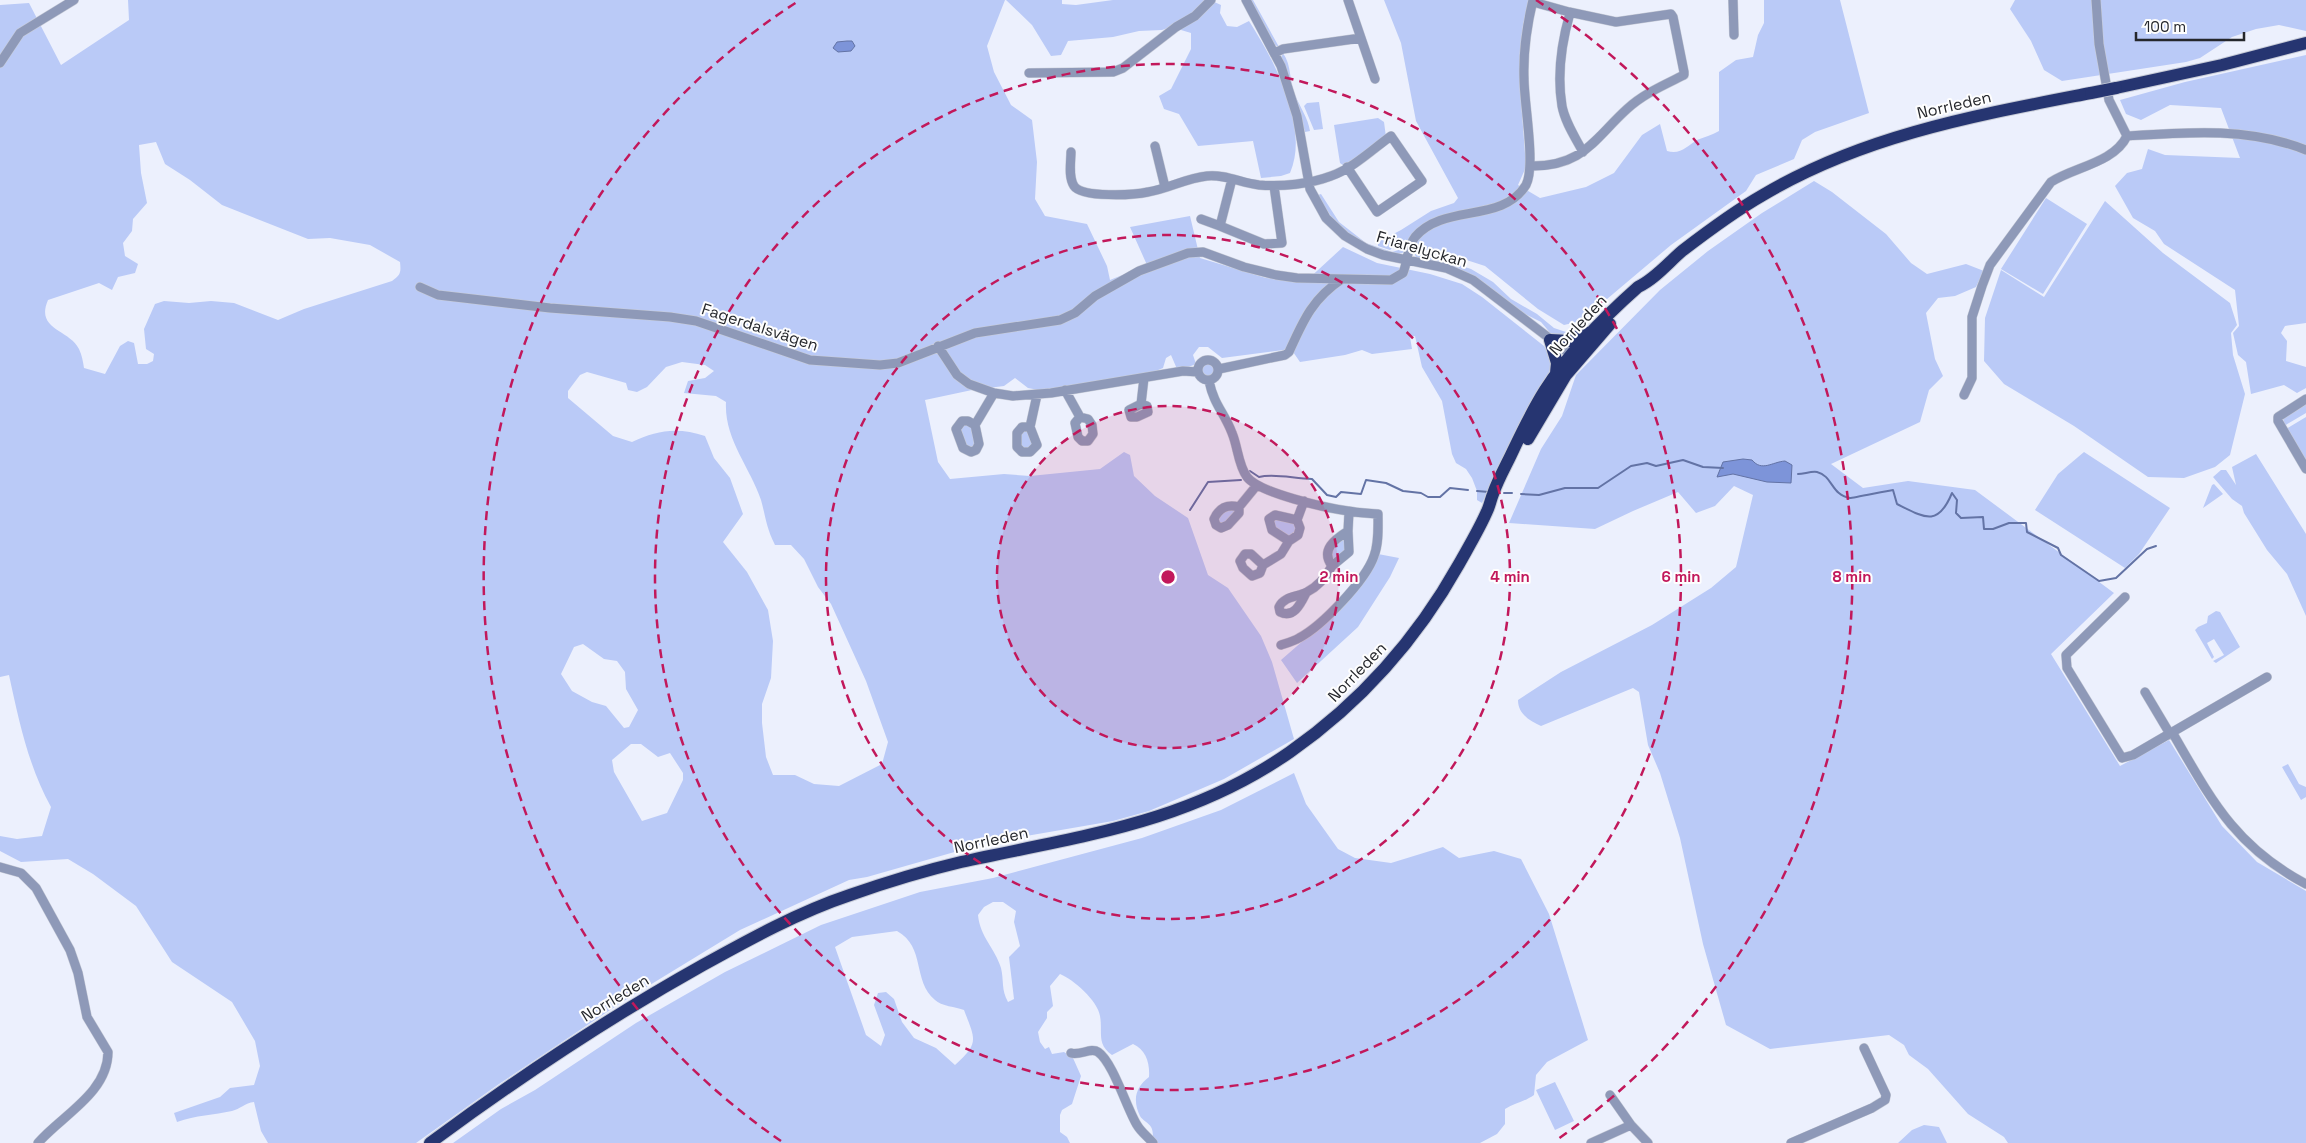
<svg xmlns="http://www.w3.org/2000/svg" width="2306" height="1143" viewBox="0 0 2306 1143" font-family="'Space Grotesk',sans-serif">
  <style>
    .green { fill: #bacaf7; fill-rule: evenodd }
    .water { fill: #7d94d9; stroke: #6373a5 }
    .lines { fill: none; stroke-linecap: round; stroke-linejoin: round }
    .stream { stroke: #6373a5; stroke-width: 2 }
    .minor-casing { stroke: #c8ccd7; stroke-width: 10 }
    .highway-casing { stroke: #c8ccd7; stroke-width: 14 }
    .minor { stroke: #8e99b8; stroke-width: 9 }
    .highway { stroke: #263571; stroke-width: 12 }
    .highway-bridge-casing { stroke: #c8ccd7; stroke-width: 14; stroke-linecap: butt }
    .highway-bridge { stroke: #263571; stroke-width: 12 }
    .ring { fill: none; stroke: #c2185b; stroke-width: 2.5; stroke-dasharray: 9 6 }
    .labels { text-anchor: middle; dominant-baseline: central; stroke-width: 4; stroke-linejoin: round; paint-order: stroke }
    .street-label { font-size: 16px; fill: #25272c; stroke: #fefefe }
    .centre { fill: #c2185b; stroke: #fefefe; stroke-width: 2.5 }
    .ring-label { font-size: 15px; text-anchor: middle; font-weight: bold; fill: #c2185b; stroke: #fefefe; stroke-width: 4; stroke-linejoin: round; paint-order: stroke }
  </style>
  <rect width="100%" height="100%" fill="#ecf0fd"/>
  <path class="green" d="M128 0H1005L987 46 994 72 1011 105 1032 120 1037 162 1035 199 1045 216 1087 224 1107 266 1110 280 1147 265 1130 227 1190 216 1200 258 1266 278 1305 282 1343 247 1377 263 1430 274 1462 284 1482 297 1544 346 1553 358 1554 369 1513 441 1482 503 1477 500V491L1472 478 1466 469 1456 463 1452 454 1442 401 1422 367 1415 336 1410 337 1412 349 1372 354 1362 350 1345 355 1300 362 1291 349 1222 358 1208 347H1199L1193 355 1196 364 1183 369H1177L1171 355 1166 358 1163 368 1151 373 1049 392 1028 388 1015 378 1004 386 972 390 925 400 938 462 950 479 1004 474 1030 476 1100 469 1124 452 1130 455 1134 476 1155 496 1188 518 1208 575 1228 588 1261 636 1272 662 1294 739 1224 779 1149 811 1113 821 986 843 867 877 849 880 740 930 622 1002 499 1084 416 1143H268L261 1131 254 1102C245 1103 240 1109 232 1111 214 1115 196 1115 177 1122L174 1113 220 1097 230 1088 254 1085 260 1066 255 1041 232 1002 172 962 136 906 93 874 68 859 21 862 0 851V836L17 839 42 836 51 807C28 765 19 721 9 675L0 677V5L29 3 61 65 129 20ZM156 142 165 164 190 180 222 205 308 239 330 238 370 245 400 262C401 272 401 275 392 281L304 309 278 320 234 303 211 301 189 303 164 301 155 304 144 329 146 349 154 354 153 361 147 364H138L134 343 128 341 120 346 105 374 84 368C83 362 82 355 79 349 69 329 35 330 48 300L99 283 112 290 118 277 135 273 138 264 125 256 123 243 132 231 133 219 147 203 141 173 139 145ZM682 362 705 365 714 371 705 378 688 381 684 393 716 396 726 402C724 439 750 467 761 500 766 518 766 527 775 545H791L804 559 818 587 831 604 866 681 888 742 882 764 839 786 814 784 795 775H773L766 757 762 723V704L771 678 773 641 768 610 747 572 723 542 743 514 730 478 714 458 705 436C678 427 657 430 632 442L613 436 568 398V391L580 375 587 372 626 383 628 390 637 392 647 387 666 367ZM583 644 604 659 617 661 625 672 626 689 638 710 629 727 624 728 606 706 592 702 572 691 561 674 574 647ZM631 744H641L658 757 670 753 683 773V780L667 813 642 821 614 772 612 760Z
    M1006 0H1062V4L1076 5 1113 0H1210L1221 5 1220 13 1227 26 1237 27 1249 21C1274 60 1310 127 1290 173L1281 176 1261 178 1253 141 1198 146 1179 114 1164 109 1159 96 1171 89 1191 49V33L1171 27 1162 30 1139 31 1113 37 1068 41 1061 55 1051 56 1032 25Z
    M1250 0H1253L1279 47 1275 45Z
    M1384 0H1529L1523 25 1519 73 1526 167 1518 185 1540 198 1586 187 1614 173 1642 135 1660 124 1667 151C1681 155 1687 146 1697 140 1704 137 1712 135 1719 131V72L1736 60 1753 57 1758 35 1764 23V0H1840L1869 113 1815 132 1802 140 1794 159 1756 175 1746 191 1671 245 1581 321 1564 325 1538 309 1485 266 1448 254 1396 244 1390 250 1378 246V242L1401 230 1431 211 1454 203 1458 198 1416 121 1401 43Z
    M2015 0H2306V31L2279 25 2256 29 2232 37 2200 58 2186 62 2062 81 2044 70 2031 41 2010 9Z
    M1283 53C1292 66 1289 81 1295 95 1300 107 1308 118 1310 131L1305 132 1281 58Z
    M2306 55V323L2285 326 2281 333 2287 341 2286 361 2306 367V388L2297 393 2284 385 2251 394 2246 362 2238 355 2233 333 2239 326 2235 290 2164 244 2155 231 2133 218 2115 186 2127 173 2142 169 2148 149 2165 155 2240 158 2221 108 2170 105 2141 120 2126 114 2120 100 2185 82Z
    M1319 102 1323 129 1314 130 1304 106 1307 103Z
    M1378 118 1384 122 1386 137 1344 166 1340 163 1334 125Z
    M1814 181 1832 192 1886 234 1911 263 1927 274 1966 264 1984 271 1976 287 1955 296 1938 298 1926 313 1935 359 1943 376 1929 390 1920 422 1831 464 1863 488 1908 481 1975 490 2114 593 2051 654 2120 766 2169 740 2222 826 2257 862 2306 891V1143H2008L2004 1137 1968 1114 1928 1069 1909 1055 1904 1045 1889 1035 1770 1049 1726 1025 1703 944 1680 838 1660 773 1648 745 1639 692 1633 688 1541 726C1530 721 1518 714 1518 700L1561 672 1652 625 1711 588 1736 567 1753 495 1734 486 1715 506 1696 513 1678 492 1633 511 1595 529 1509 523 1541 449 1562 416 1576 375 1660 290 1708 251 1762 213Z
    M1321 194 1339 222 1366 243 1392 252 1405 248 1404 252C1387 262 1346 234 1335 221 1328 213 1323 204 1318 195Z
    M2046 198 2087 224 2043 294 2001 269Z
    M2105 201 2163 253 2230 303 2237 325 2231 333 2233 355 2245 394 2230 455 2215 467 2184 478 2148 477 2074 426 2004 384 1984 361 1985 318 2001 270 2044 297Z
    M1413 250 1471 269 1493 282 1511 299 1537 314 1554 328 1575 335H1552L1541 322 1523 313 1480 280 1416 257Z
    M1200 370a8 8 0 1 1 16 0a8 8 0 1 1-16 0Z
    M2306 403V413L2284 426 2283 417Z
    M2306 417V464L2286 429Z
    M963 423 974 428 977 446 968 449 958 429Z
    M1029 429 1034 449 1021 450 1018 435Z
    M2084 452 2170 508 2139 554 2125 568 2035 510 2058 474Z
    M2256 454 2306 534V616L2287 574 2267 550 2244 513 2242 506 2232 499 2213 477 2221 470H2226L2236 485 2232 467Z
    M2214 484 2223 494 2203 508 2212 485Z
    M1238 510 1222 526 1216 521 1221 511Z
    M1270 519 1296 520 1298 527 1290 539 1271 527Z
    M1347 534 1348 548 1333 561 1329 553Z
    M1378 554 1399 558 1390 577 1358 627 1297 683 1281 660 1336 612Z
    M2216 611 2220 612 2240 647 2216 663 2213 661 2224 655 2214 639 2207 643 2214 657 2212 659 2195 630 2198 627 2207 623 2208 616Z
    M2288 764 2299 784 2306 787V797L2301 800 2282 767Z
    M1294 773 1306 804 1338 849 1355 858 1391 863 1443 847 1459 858 1494 851 1521 859 1549 914 1588 1040 1547 1062 1536 1075 1534 1095C1524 1102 1515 1103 1505 1109V1124L1497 1134 1480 1143H1146L1153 1139C1153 1136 1153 1130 1151 1127 1149 1123 1142 1120 1140 1116 1132 1099 1136 1087 1149 1077 1150 1063 1146 1050 1133 1044L1112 1055C1096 1044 1103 1032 1100 1016 1098 1001 1073 979 1060 974L1050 986 1053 1006 1047 1012V1018L1038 1032 1040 1042 1045 1049 1049 1047 1052 1054 1064 1052 1073 1058 1081 1076 1072 1104 1062 1110 1060 1115V1132L1067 1137 1070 1143H453L501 1109 535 1090 636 1023 725 972 821 925 920 892 993 878 1142 838 1221 810ZM993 902H1003L1016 911 1014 922 1020 946 1009 957 1014 999 1008 1002C1001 990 1004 980 1001 968 995 948 980 937 978 915L984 907ZM897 931C926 947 912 981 935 1000 941 1006 956 1007 964 1010 975 1039 980 1043 955 1065L936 1048 914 1038 902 1022 894 999 886 992 878 993 874 1005 885 1035 881 1046 866 1035 835 947 852 937Z
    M1555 1082 1574 1121 1555 1130 1536 1090Z
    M1924 1125 1939 1127 1947 1143H1898L1912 1130Z"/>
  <path class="water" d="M847 41H852L855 46 851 51 838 52 833 48 837 42Z
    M1743 459 1752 460C1762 472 1772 462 1785 461L1792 465 1791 483 1767 482 1733 474 1717 477 1723 462Z"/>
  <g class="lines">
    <path class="stream" d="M1250 471 1259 477C1275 473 1295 479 1312 479L1327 495 1336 497 1341 492 1361 494 1366 480 1386 483 1403 491 1421 493 1428 497H1440L1450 488 1468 490
      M1798 474C1804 474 1811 471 1817 472 1833 476 1831 495 1850 498 1853 498 1886 491 1893 490L1897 504C1925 518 1938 527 1952 493L1957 500 1956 513 1961 518 1983 517 1984 529H1993L2009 523H2026L2027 532 2058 548 2061 555 2099 581 2116 578 2147 549 2156 546
      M1477 491 1489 492
      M1504 493H1512
      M1521 494 1539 495 1565 488H1598L1631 466 1647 463 1656 466 1683 460 1703 467 1723 468
      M1190 510 1208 482 1241 480"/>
    <g class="minor-casing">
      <path id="minor" d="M1246 0 1281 66 1297 116 1310 189 1326 218 1345 236 1367 249 1383 255 1446 268 1473 280 1574 357
        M1733 0 1734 35
        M2096 0 2099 44 2109 100 2127 136
        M1570 13C1562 41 1557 76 1562 106 1565 122 1575 137 1583 152
        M1361 38 1375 79
        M1275 53 1283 49 1361 38 1348 0
        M0 63 20 33 74 0
        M1029 73 1113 72 1123 68 1176 27 1195 16 1211 0
        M2127 136C2187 132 2249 127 2306 150
        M1155 146 1165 187
        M1071 152C1071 162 1068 177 1074 186 1082 198 1134 195 1148 192 1168 189 1186 178 1207 176 1225 174 1241 183 1259 185 1282 187 1310 184 1331 176 1352 169 1373 149 1391 136L1422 181 1377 212 1347 167
        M1530 166C1583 167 1594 139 1627 109 1643 94 1664 85 1684 75V72L1673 17 1671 14 1616 22 1569 12 1533 2
        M1232 179 1220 226 1264 244 1282 243 1274 186
        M1201 219 1220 226
        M420 287 438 295 550 308 670 317 696 321 810 360 880 365 898 363 975 333 1060 320 1075 313 1095 296 1139 271 1188 253 1203 252 1244 267 1276 275 1297 278 1391 280 1403 273C1408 261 1407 247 1415 237 1444 203 1502 224 1526 185 1536 166 1524 103 1524 79 1523 53 1527 25 1533 0
        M938 346 957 375 969 384 994 393 1013 396 1051 393 1183 371 1198 372
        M1198 370a10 10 0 1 1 20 0a10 10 0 1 1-20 0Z
        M1219 369 1285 355 1289 352C1303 321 1312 299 1342 279
        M1209 381C1214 405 1224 412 1232 433 1238 447 1238 465 1247 477 1259 493 1326 508 1348 511 1358 513 1368 513 1378 514 1378 528 1379 543 1374 556 1366 580 1322 626 1299 638 1294 641 1287 643 1281 645
        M1065 390 1080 417 1075 423 1078 437 1082 441H1088L1093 434 1092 425 1088 419 1080 417
        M1964 395 1972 378V317L1982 286 1990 265 2051 182C2074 167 2114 163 2127 136
        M2306 399 2278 417V421L2306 469
        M1141 404 1147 406 1148 412 1137 417H1131L1129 410 1141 404 1144 378
        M975 425 968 421H962L956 429 963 448 971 452 976 450 979 444 975 425 994 393
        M1030 427 1037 445 1030 452H1022L1017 447V433L1022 427H1030L1037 395
        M1239 507V513L1228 525 1221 528 1216 525 1214 519C1219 508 1227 504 1239 507L1257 485
        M1289 541 1272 530 1269 519 1275 515 1297 520
        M1263 565 1260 573 1252 576 1243 568 1240 561 1245 554H1251L1263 565 1281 554 1289 541 1298 535 1300 528 1297 520 1304 501
        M1332 566 1349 552 1348 531
        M1306 593C1301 603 1294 619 1280 612L1279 607C1284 596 1298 597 1307 592 1319 586 1326 577 1332 566 1320 550 1335 539 1348 531L1349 512
        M2125 597 2066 655 2067 668 2122 758 2133 755 2267 677
        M2145 692 2170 734
        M2172 732C2211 799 2234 846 2306 884
        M0 867 21 873 36 888 70 950 78 973 87 1017 108 1052C108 1093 61 1116 38 1143
        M1071 1053C1080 1056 1091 1047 1098 1052 1113 1062 1127 1109 1137 1125 1141 1132 1148 1137 1153 1143
        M1610 1095 1631 1125 1648 1143
        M1591 1143 1631 1125
        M1791 1143 1872 1108 1885 1100 1886 1095 1864 1048"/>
    </g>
    <g class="highway-casing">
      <path id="highway" d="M2116 88 2222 65 2306 43
        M1556 373 1557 363 1550 340 1570 341 1585 332
        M1528 439 1566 375 1610 324
        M430 1143C518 1078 608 1018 703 965 750 939 799 912 850 895 887 882 923 871 961 862 1079 836 1187 824 1290 752 1360 703 1417 639 1459 564 1469 546 1480 528 1488 509 1490 504 1491 499 1493 494 1497 482 1503 471 1509 459 1520 436 1531 412 1545 390 1570 351 1603 318 1638 287 1655 279 1668 263 1682 251 1708 231 1735 211 1763 195 1864 135 1978 115 2091 93"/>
    </g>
    <use href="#minor" class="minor"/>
    <use href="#highway" class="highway"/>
    <g class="highway-bridge-casing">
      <path id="highway-bridge" d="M2091 93 2116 88"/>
    </g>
    <use href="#highway-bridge" class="highway-bridge"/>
  </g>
  <circle cx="1168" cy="577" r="171" fill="#c2185b" fill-opacity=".12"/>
  <g class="ring">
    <circle cx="1168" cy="577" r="171"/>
    <circle cx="1168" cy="577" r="342"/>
    <circle cx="1168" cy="577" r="513"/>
    <path d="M781 1141A684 684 0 0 1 800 0M1536 0A684 684 0 0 1 1555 1141"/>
  </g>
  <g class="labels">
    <g class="street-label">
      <text transform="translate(1954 105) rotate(-13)">Norrleden</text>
      <text transform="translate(1422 249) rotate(16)">Friarelyckan</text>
      <text transform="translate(1578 325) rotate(-47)">Norrleden</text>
      <text transform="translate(760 327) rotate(18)">Fagerdalsvägen</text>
      <text transform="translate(1357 672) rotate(-46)">Norrleden</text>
      <text transform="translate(991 840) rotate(-12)">Norrleden</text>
      <text transform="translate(615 998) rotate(-31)">Norrleden</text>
    </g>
  </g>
  <circle cx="1168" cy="577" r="8" class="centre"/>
  <g class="ring-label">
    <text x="1339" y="582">2 min</text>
    <text x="1510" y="582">4 min</text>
    <text x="1681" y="582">6 min</text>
    <text x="1852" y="582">8 min</text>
  </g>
  <path d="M2136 32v8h108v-8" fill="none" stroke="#25272c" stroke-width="2.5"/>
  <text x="2144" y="32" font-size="15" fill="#25272c" stroke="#fefefe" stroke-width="4" paint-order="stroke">100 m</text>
</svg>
